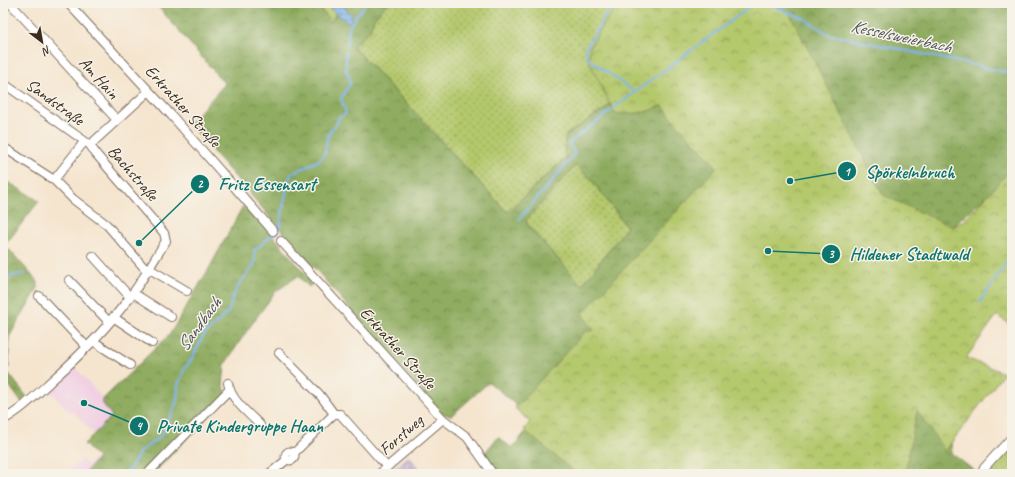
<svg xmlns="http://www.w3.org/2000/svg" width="1015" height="477" viewBox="0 0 1015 477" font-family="Caveat,sans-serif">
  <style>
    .built { fill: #f1d0e3 }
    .industrial { fill: url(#industrial-grid) }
    .grass { fill: url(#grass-dots); stroke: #787945 }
    .forest { fill: url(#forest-crowns); stroke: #656b3f; fill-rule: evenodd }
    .park { fill: url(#park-crowns); stroke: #787945 }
    .water { fill: url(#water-rules); stroke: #5e7086 }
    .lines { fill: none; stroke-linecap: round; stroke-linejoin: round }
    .stream { stroke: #82b5ef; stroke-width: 2 }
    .minor-casing { stroke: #7c6b5c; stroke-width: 10 }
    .minor { stroke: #fff; stroke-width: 8 }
    .labels { text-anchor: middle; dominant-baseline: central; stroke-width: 3; stroke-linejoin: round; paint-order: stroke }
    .street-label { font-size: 17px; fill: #3b2a1e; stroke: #f7f3e8 }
    .water-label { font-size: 18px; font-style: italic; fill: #50545d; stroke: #f7f3e8 }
    .leader { fill: none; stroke: #0f766e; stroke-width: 1.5 }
    .callout-dot { fill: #0f766e; stroke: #f7f3e8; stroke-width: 1.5 }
    .mark-label { font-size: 12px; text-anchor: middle; font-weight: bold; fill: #fff }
    .callout-label { font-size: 18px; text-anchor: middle; font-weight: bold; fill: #0f766e; stroke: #f7f3e8; stroke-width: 3; stroke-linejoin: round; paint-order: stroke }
  </style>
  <defs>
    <pattern id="industrial-grid" width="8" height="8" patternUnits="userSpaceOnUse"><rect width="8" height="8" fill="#cebed1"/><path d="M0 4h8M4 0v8" fill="none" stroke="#b2a3b3"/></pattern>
    <pattern id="grass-dots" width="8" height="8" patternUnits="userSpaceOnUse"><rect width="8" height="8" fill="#b4c86c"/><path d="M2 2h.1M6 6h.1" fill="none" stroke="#94a358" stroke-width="1.8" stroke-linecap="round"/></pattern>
    <pattern id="forest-crowns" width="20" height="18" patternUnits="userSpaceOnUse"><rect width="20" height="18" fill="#8fac60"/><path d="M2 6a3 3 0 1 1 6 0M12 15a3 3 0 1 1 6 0" fill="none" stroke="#768c4f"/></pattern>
    <pattern id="park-crowns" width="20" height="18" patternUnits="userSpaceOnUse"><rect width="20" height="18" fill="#b4c86c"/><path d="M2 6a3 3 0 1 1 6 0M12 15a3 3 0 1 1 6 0" fill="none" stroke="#94a358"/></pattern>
    <pattern id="water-rules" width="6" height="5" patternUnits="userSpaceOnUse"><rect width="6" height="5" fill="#82b5ef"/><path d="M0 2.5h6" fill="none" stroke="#6c93c1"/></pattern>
  </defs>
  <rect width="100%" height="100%" fill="#f7f3e8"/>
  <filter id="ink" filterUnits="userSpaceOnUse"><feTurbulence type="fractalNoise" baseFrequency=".025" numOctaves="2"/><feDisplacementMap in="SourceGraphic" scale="8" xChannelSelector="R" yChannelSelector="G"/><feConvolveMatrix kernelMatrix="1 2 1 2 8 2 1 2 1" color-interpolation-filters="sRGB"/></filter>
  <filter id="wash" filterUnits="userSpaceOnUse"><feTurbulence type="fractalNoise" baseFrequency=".012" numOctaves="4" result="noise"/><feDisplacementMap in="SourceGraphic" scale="16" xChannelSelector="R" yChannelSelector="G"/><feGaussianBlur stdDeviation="0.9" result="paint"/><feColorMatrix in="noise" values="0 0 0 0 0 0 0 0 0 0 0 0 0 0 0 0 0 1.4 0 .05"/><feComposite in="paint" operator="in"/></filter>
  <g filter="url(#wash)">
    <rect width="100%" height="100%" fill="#f5e5cf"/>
    <path class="built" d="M75 367 121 419 99 439 72 410 70 412 49 390Z
      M95 458 96 461 84 474H65L82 459 88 465Z"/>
    <path class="industrial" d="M409 455 424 474H387Z"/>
    <path class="grass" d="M315 3H343L331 22Z
      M390 3H755L615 89 608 107 566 135 564 148 566 157 507 212 353 46 370 30 374 18 385 6Z
      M576 165 591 179 627 227 582 286 528 226 526 220Z
      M1012 442V474H989L988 469Z"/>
    <path class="forest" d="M155 3H315L331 22 343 3H390L385 6 374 18 370 30 353 46 507 212 566 158 564 148 566 135 608 107 615 89 755 3H773L780 7 790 3H1012V167L996 187 900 275 912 347 955 361 951 453 976 472 975 474H500L483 455 498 437 512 448 533 423 515 404 489 382 451 416 441 413 189 124 225 84ZM576 165 591 179 627 227 582 285 528 226 526 220Z
      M3 179 39 201 5 245 38 282V288L9 337V367L6 370 27 397 21 402 9 385 3 386Z
      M243 206 264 225 313 283 309 287 298 276 275 292 244 335 225 364 223 386 228 395 153 474H84L98 458 84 444 112 416 101 401 170 334 211 265Z"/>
    <path class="park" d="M619 3H766L789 12 883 195 952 227 964 221 1012 168V326L997 315 966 358 1004 373 945 451 917 411 905 474H577L524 430 530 422 515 408 585 332 594 330 582 314 717 167 675 122 662 105 648 111 636 113 615 114 589 61 590 47 604 23Z"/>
    <path class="water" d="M327 3H344C344 9 349 13 353 17L348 23 329 7Z"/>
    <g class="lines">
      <path class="stream" d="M765 3 803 18 828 34 1006 72 1012 67
        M347 45C348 39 348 31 350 25 353 17 362 12 365 3
        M635 92 755 3
        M519 219 575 154 569 143 635 92 587 58 586 48 613 3
        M3 289 7 285 8 278 14 275 25 274
        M980 302 1012 254
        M125 474 131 467 140 452 161 436 174 409 177 398 178 385 184 370 193 357 203 336 229 311 233 296 236 291 238 286 254 265 255 260 254 250 260 246 266 240 277 232 280 226 288 181 292 173 316 162 322 157 325 153 327 138 330 131 337 124 338 118 346 113C345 107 342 103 341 98L350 84 349 76 346 71V52"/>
    </g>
  </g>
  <g filter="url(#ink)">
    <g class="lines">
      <g class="minor-casing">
        <path id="minor" d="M10 3 117 120
          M68 3 172 116 273 231
          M3 83 90 145 96 154 164 233 166 241C155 258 145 276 133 293 109 326 81 355 50 382 35 396 21 410 3 420
          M90 145 149 91
          M3 147 54 180 73 199 107 225 147 271
          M54 180 84 142
          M281 241 443 419 467 437 493 474
          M93 256 130 297
          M148 268 187 291
          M69 280 109 322
          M133 293 171 317
          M39 296 87 347
          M113 317 152 343
          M93 341 130 365
          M279 353 320 395 334 414 294 453
          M228 383C231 400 247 412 260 425
          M334 414H340L387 467
          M285.5 456a4.5 4.5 0 1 1 9 0a4.5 4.5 0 1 1-9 0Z
          M147 474 229 390
          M269 474 284 462
          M379 474 443 419
          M983 474 982 473 984 468 1012 437"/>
      </g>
      <use href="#minor" class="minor"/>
    </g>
  </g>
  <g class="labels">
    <g class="street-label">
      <text transform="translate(99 78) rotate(48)">Am Hain</text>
      <text transform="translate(55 102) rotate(36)">Sandstraße</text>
      <text transform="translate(183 106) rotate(48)">Erkrather Straße</text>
      <text transform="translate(133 173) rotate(49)">Bachstraße</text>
      <text transform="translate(398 348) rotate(48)">Erkrather Straße</text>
      <text transform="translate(401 435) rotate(-41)">Forstweg</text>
    </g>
    <g class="water-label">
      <text transform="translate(901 36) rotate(12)">Kesselsweierbach</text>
      <text transform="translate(199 324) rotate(-54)">Sandbach</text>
    </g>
  </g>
  <path class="leader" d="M790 181L847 171M139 243L200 184M768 251L831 254M84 403L139 426"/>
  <g class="callout-dot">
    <circle cx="790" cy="181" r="4"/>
    <circle cx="139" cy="243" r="4"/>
    <circle cx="768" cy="251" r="4"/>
    <circle cx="84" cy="403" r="4"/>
    <circle cx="847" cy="171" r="10"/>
    <circle cx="200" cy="184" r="10"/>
    <circle cx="831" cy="254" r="10"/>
    <circle cx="139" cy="426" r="10"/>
  </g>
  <g class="mark-label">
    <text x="847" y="176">1</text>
    <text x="200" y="188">2</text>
    <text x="831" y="258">3</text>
    <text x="139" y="430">4</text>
  </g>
  <g class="callout-label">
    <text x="910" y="178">Spörkelnbruch</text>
    <text x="267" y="190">Fritz Essensart</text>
    <text x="909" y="260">Hildener Stadtwald</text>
    <text x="240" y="432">Private Kindergruppe Haan</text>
  </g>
  <rect width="1015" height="477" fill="none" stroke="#f7f3e8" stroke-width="16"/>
  <g transform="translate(42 42) rotate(149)" stroke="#f7f3e8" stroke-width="3" paint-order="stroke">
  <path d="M0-3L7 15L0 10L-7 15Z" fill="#3b2a1e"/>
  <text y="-6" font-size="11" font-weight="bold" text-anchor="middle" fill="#3b2a1e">N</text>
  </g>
</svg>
